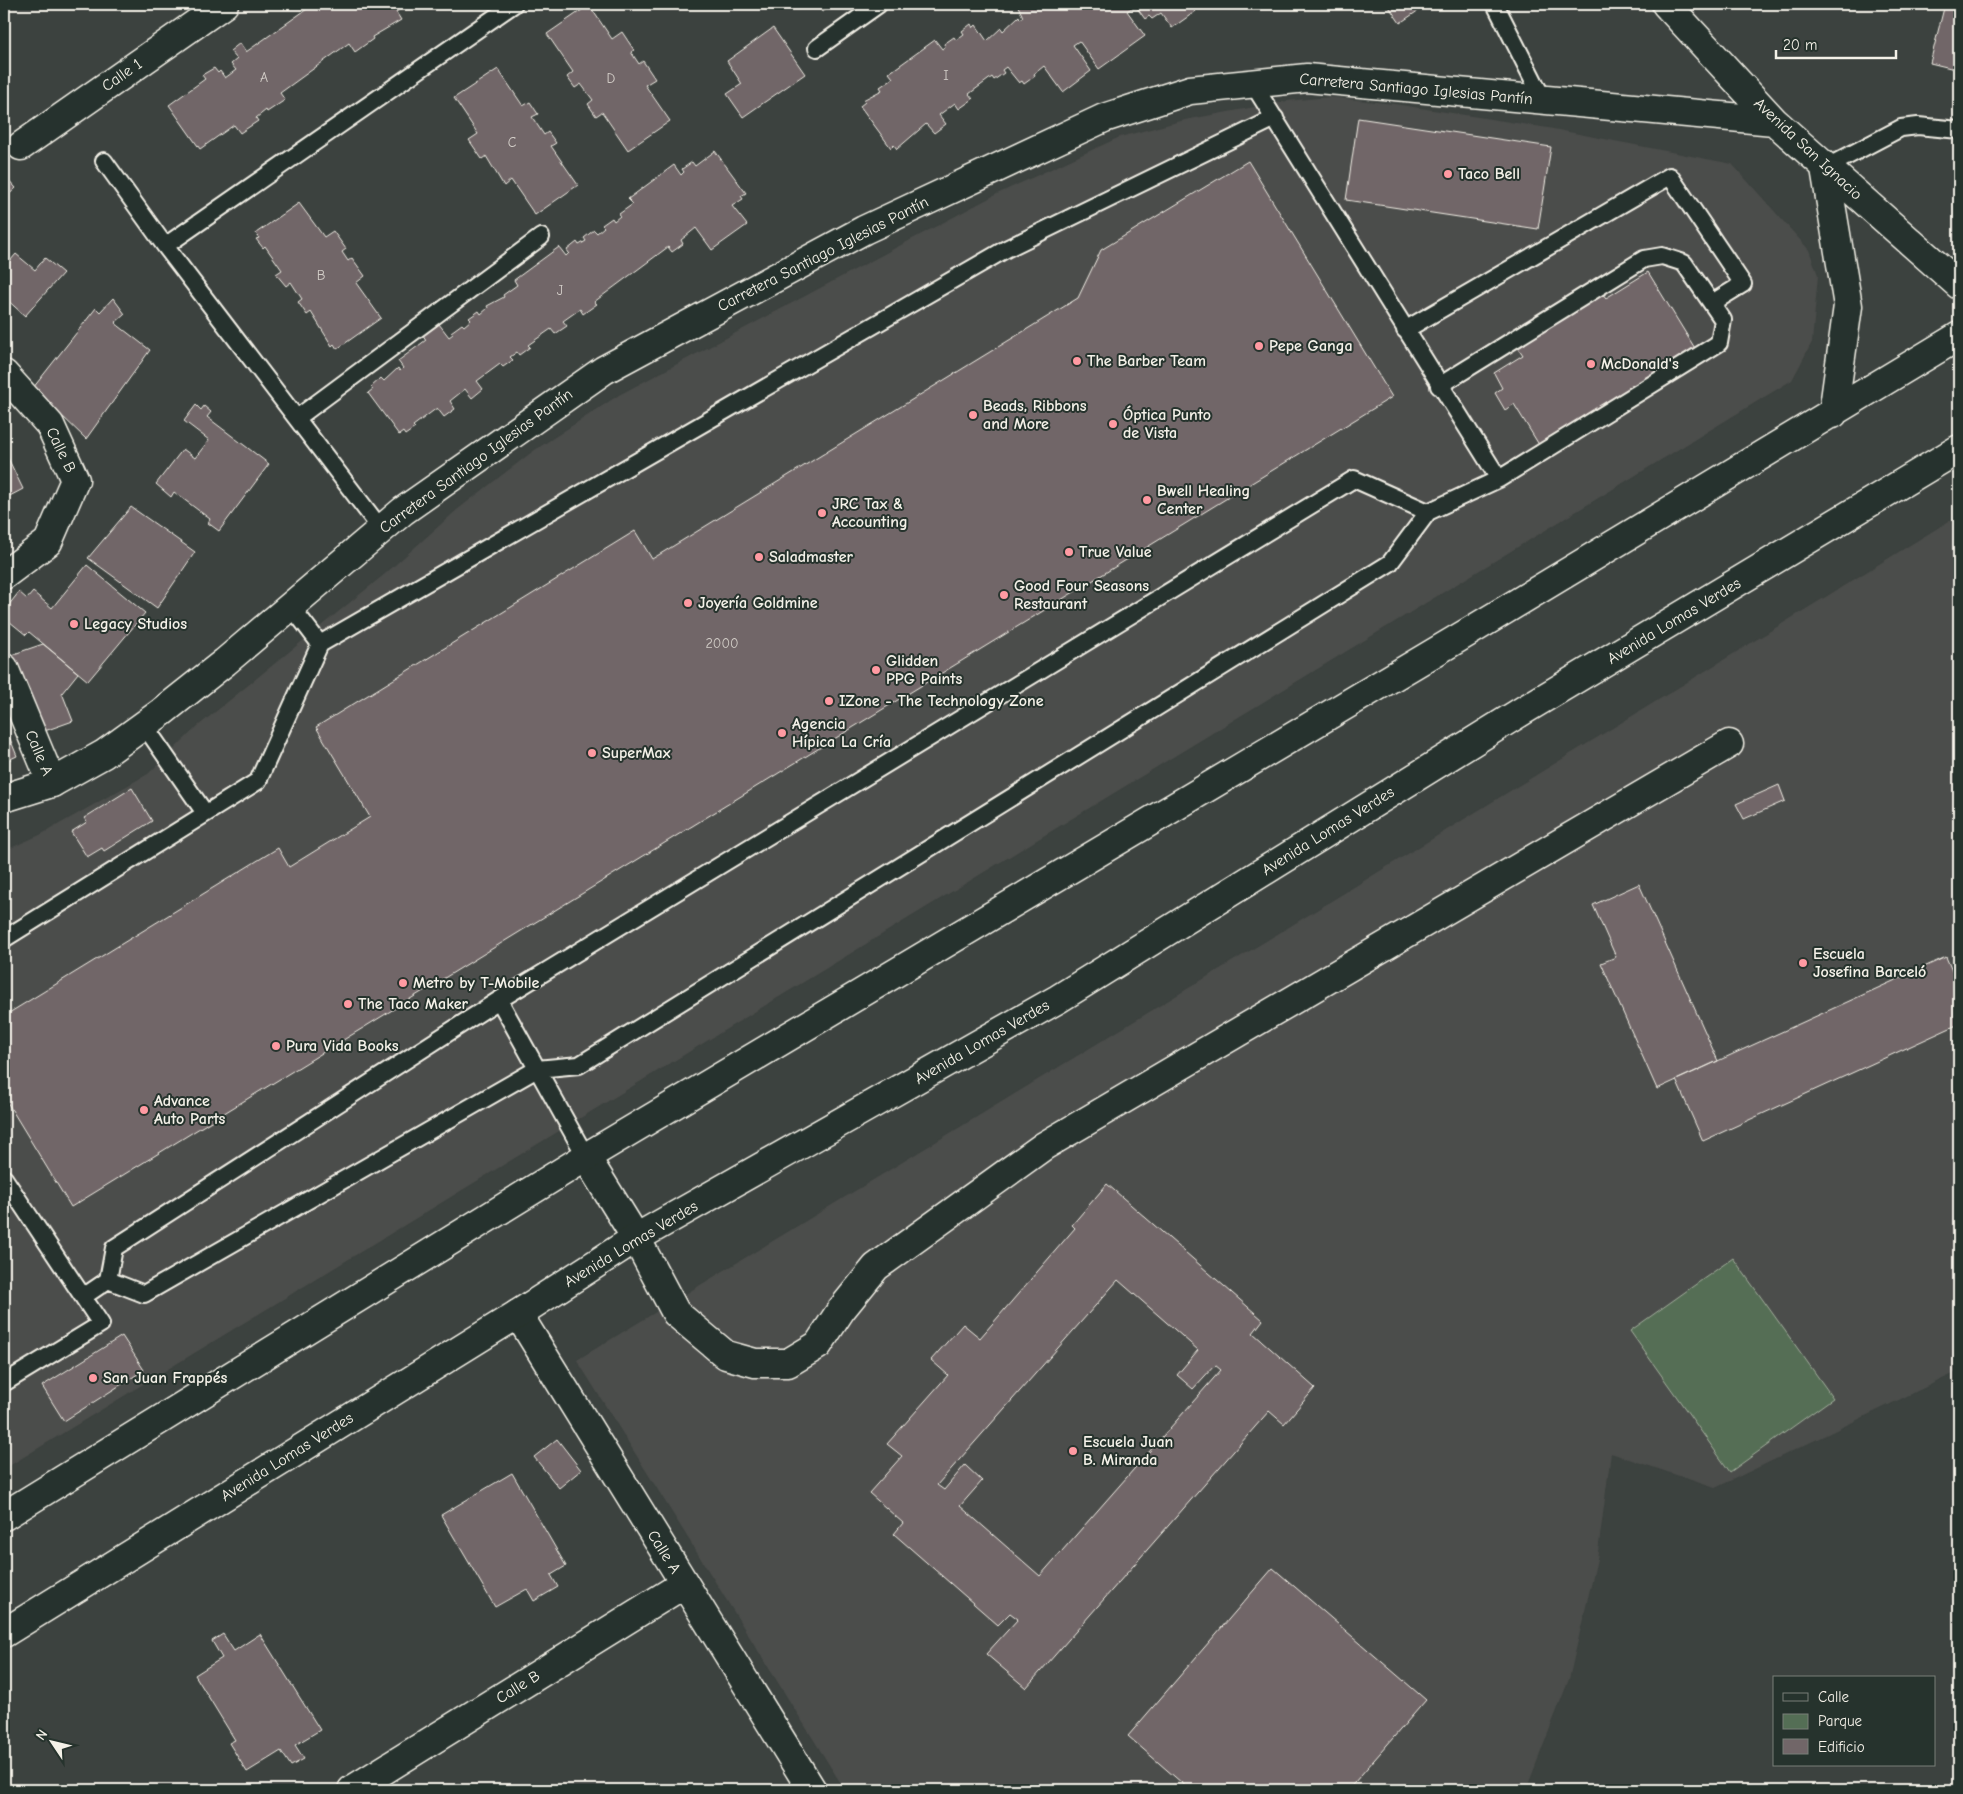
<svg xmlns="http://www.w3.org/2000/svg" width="1963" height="1794" viewBox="0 0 1963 1794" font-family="'Comic Neue',sans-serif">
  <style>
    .built { fill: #4c4d4b }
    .green { fill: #546e55; stroke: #a4b09e }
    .building { fill: #716668; stroke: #f4f1e8; fill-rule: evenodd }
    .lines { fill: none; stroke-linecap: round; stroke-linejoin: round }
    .service-casing { stroke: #f4f1e8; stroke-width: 20 }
    .minor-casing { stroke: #f4f1e8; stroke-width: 31 }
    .tertiary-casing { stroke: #f4f1e8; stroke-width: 31 }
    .primary-casing { stroke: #f4f1e8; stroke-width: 31 }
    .service { stroke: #26332d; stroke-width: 16 }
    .minor { stroke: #26332d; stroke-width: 28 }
    .tertiary { stroke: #26332d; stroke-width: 28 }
    .primary { stroke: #26332d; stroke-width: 28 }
    .poi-dot { fill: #ff9aa2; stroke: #26332d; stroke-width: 2 }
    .labels { text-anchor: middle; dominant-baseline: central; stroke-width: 4; stroke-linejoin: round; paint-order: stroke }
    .number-label { font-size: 14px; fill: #d3cec8 }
    .street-label { font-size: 16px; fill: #f4f1e8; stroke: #26332d }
    .poi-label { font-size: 16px; font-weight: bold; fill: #f4f1e8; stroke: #26332d; text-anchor: start }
  </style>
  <rect width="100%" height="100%" fill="#3c423f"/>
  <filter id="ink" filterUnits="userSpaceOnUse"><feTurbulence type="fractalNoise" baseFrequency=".02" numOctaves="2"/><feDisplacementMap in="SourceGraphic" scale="10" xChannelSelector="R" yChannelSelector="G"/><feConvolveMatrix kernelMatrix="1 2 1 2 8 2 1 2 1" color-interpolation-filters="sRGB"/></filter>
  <g filter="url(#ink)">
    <path class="built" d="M1330 97 1394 104 1548 128 1732 164 1809 250 1818 275 1812 342 1792 380 4 1469V851L40 835 148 774 198 726 385 574 457 510 532 452 619 395 997 194 1120 137 1185 120 1287 101Z
      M1959 515V1371L1715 1488 1611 1453 1597 1559 1569 1679 1526 1790H845L577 1360 1281 932Z"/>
    <path class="green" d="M1733 1258 1833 1398 1730 1472 1630 1331Z"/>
    <path class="building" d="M314 4H407L396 12 401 20 372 37 373 39 355 52 349 43 280 93 285 100 267 112 266 110 256 118 258 121 240 133 234 125 200 149 169 105 205 79 202 75 214 68 218 73 220 71 225 78 236 70 231 64 237 59 230 51 240 43 246 52Z
      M817 4H835L822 12Z
      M1017 4H1132L1130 5 1132 8 1127 11 1145 36 1099 69 1079 41 1073 45 1091 71 1063 92 1044 66 1034 74 1035 76 1024 84 1022 81 1019 83 1006 67 1002 70 1004 73 994 80 992 77 969 94 973 99 959 109 955 103 939 115 946 124 934 133 926 124 897 149 894 145 891 148 860 106 865 102 863 100 882 90 880 87 893 78 889 73 935 40 942 49 945 47 944 44 954 37 956 40 964 34 962 31 971 24 973 28 976 25 987 41 1001 28 1003 31 1019 16 1020 19 1023 17Z
      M1134 4H1190L1196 11 1172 28 1161 13 1152 19 1149 16 1145 19Z
      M1387 4H1428L1400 23Z
      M1945 4H1959V70L1930 63Z
      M589 5 612 39 622 32 634 50 631 52 639 64 643 61 655 79 645 85 670 121 628 150 602 112 596 116 588 104 593 100 581 84 575 88 567 77 573 72 547 34Z
      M773 28 805 74 743 117 727 94 742 84 727 61Z
      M498 69 523 106 530 102 538 114 532 117 544 135 548 132 556 143 551 146 578 185 535 215 511 180 504 186 486 156 482 159 469 140 478 134 454 98Z
      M1358 118 1551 147 1538 229 1346 200Z
      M715 151 746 193 741 196 743 199 732 206 747 225 712 250 696 228 681 240 683 244 672 252 668 247 594 302 597 304 583 314 580 309 563 321 567 326 555 334 551 329 528 345 530 347 519 355 517 352 510 357 513 360 503 367 500 364 477 381 483 389 472 398 465 389 450 401 455 409 444 417 437 408 413 426 415 428 405 435 403 432 399 435 368 393 373 389 371 387 381 378 384 381 398 368 400 371 403 368 398 361 426 340 423 335 439 324 449 337 453 334 451 332 462 324 464 326 471 320 469 318 479 311 481 314 488 308 487 306 504 297 503 295 517 285 514 280 559 247 566 256 569 253 567 250 577 242 579 245 586 241 584 238 594 230 597 233 604 227 602 225 612 218 614 221 620 216 619 214 633 204 628 199 674 165 681 175 684 172 682 169 692 162 695 166Z
      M1248 161 1392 397 71 1207 4 1097V1016L278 848 289 867 370 817 316 727 635 531 652 559 1078 298 1101 250Z
      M4 175 16 188 4 199Z
      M299 203 324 237 333 231 346 249 342 252 348 261 352 258 365 276 356 283 381 318 337 349 334 344 332 346 311 312 307 315 298 302 302 299 291 282 286 286 276 274 282 270 265 246 263 248 256 239 259 238 256 233Z
      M16 254 35 270 45 258 63 273 25 316 4 297V268Z
      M1648 272 1696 350 1541 448 1514 404 1505 410 1495 393 1502 388 1494 373 1523 355 1517 346 1602 293 1606 298Z
      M113 298 125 314 115 323 150 350 86 439 33 388 96 308 100 312Z
      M196 405 201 410 204 406 211 412 207 417 269 464 219 531 208 523 210 519 174 492 171 497 156 484 183 449 195 458 209 440 184 421Z
      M4 450 23 489 4 499Z
      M131 507 195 552 157 608 88 558Z
      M87 565 145 613 88 681 29 632 26 635 4 617V611L19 592 27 599 33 592 52 608Z
      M43 644 78 673 62 693 73 721 39 733 11 655Z
      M4 724 17 756 4 762Z
      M1779 785 1785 801 1744 819 1736 804Z
      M132 788 152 821 104 851 102 848 87 857 71 832 87 822 84 818Z
      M1639 884 1718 1061 1657 1089 1601 963 1616 957 1593 905Z
      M1946 957 1959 987V1024L1703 1141 1676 1080Z
      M1107 1184 1263 1320 1253 1333 1315 1388 1284 1424 1269 1411 1026 1688 986 1654 1018 1619 1010 1613 998 1625 894 1534 903 1523 869 1493 902 1456 887 1444 948 1375 931 1360 963 1324 980 1338 1075 1228 1072 1225ZM1118 1280 1198 1350 1177 1375 1193 1389 1215 1365 1221 1370 1040 1576 960 1506 982 1481 965 1465 944 1490 937 1485Z
      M122 1336 144 1370 64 1421 42 1386Z
      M557 1439 581 1470 559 1488 534 1457Z
      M512 1473 566 1566 551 1575 558 1587 534 1601 527 1589 495 1607 441 1515Z
      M1273 1568 1426 1700 1348 1790H1190L1128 1736Z
      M223 1634 234 1651 260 1634 320 1730 295 1745 304 1759 291 1766 281 1751 247 1772 229 1743 235 1740 195 1675 222 1658 212 1641Z"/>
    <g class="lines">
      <g class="service-casing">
        <path id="service" d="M1495 4 1543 99
          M817 48 879 4
          M1253 84 1499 479
          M104 161 165 246
          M1825 168 1901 128 1918 126 1959 130
          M1405 330 1670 176 1743 284 1712 303
          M297 418 541 237
          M1354 479 1428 512 1390 563 579 1065 537 1069 144 1294 108 1280 114 1248 499 1000Z
          M1428 512 1499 479 1719 343 1723 320 1684 263 1662 256 1644 259 1439 386
          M381 529 165 246 514 4
          M291 606 320 644
          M144 725 205 813
          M4 939 258 781 320 644 1006 249 1275 118
          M499 1000 586 1157
          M4 1178 101 1324 4 1383
          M83 1297 108 1280"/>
      </g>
      <g class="minor-casing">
        <path id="minor" d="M21 146 224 4
          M4 374 50 425 75 480 48 542 4 575
          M4 668 52 783
          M586 1157 636 1238 676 1313 726 1355 755 1363H788L818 1345 841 1310 876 1267 1044 1146 1729 744
          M518 1314 812 1790
          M352 1790 684 1584"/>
      </g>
      <g class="tertiary-casing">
        <path id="tertiary" d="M1666 4 1774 121 1959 285
          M4 798 52 783 104 754 162 712 225 662 403 511 604 370 864 230 1104 118 1190 90 1307 78 1774 121"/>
      </g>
      <g class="primary-casing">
        <path id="primary" d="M1825 168 1848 306 1833 414
          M4 1516 586 1157 1467 633 1959 336
          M4 1633 518 1314 636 1238 1058 999 1524 710 1959 449"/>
      </g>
      <use href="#service" class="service"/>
      <use href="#minor" class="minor"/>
      <use href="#tertiary" class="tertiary"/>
      <use href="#primary" class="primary"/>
    </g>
  </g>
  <g class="poi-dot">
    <circle cx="1448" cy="174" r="5"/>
    <circle cx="1259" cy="346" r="5"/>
    <circle cx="1077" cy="361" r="5"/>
    <circle cx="1591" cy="364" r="5"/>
    <circle cx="973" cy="415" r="5"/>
    <circle cx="1113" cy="424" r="5"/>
    <circle cx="1147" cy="500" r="5"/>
    <circle cx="822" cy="513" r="5"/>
    <circle cx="1069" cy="552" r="5"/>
    <circle cx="759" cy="557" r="5"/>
    <circle cx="1004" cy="595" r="5"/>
    <circle cx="688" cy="603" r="5"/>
    <circle cx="74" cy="624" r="5"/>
    <circle cx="876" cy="670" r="5"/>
    <circle cx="829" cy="701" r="5"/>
    <circle cx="782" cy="733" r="5"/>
    <circle cx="592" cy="753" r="5"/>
    <circle cx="1803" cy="963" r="5"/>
    <circle cx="403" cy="983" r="5"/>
    <circle cx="348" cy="1004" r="5"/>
    <circle cx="276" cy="1046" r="5"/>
    <circle cx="144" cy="1110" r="5"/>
    <circle cx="93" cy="1378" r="5"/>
    <circle cx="1073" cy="1451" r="5"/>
  </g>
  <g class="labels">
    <g class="number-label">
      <text x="946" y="75">I</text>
      <text x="264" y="77">A</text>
      <text x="611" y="78">D</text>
      <text x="512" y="142">C</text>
      <text x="321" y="275">B</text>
      <text x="560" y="290">J</text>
      <text x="722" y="643">2000</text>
    </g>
    <g class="street-label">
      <text transform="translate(122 75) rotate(-35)">Calle 1</text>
      <text transform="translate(1416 89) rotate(5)">Carretera Santiago Iglesias Pantín</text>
      <text transform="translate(1808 149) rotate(43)">Avenida San Ignacio</text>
      <text transform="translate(823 254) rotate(-27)">Carretera Santiago Iglesias Pantín</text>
      <text transform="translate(61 450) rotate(64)">Calle B</text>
      <text transform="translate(476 461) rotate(-36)">Carretera Santiago Iglesias Pantín</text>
      <text transform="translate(1674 621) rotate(-31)">Avenida Lomas Verdes</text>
      <text transform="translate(39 753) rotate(67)">Calle A</text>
      <text transform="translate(1328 831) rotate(-32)">Avenida Lomas Verdes</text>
      <text transform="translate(982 1042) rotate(-30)">Avenida Lomas Verdes</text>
      <text transform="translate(631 1244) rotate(-31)">Avenida Lomas Verdes</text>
      <text transform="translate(287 1457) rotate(-32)">Avenida Lomas Verdes</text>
      <text transform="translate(664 1552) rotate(58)">Calle A</text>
      <text transform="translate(518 1687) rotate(-32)">Calle B</text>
    </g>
    <g class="poi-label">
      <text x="1458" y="174">Taco Bell</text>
      <text x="1269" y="346">Pepe Ganga</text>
      <text x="1087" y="361">The Barber Team</text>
      <text x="1601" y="364">McDonald's</text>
      <text x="983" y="406">Beads, Ribbons<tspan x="983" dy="18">and More</tspan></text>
      <text x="1123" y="415">Óptica Punto<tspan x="1123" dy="18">de Vista</tspan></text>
      <text x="1157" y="491">Bwell Healing<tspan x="1157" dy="18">Center</tspan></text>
      <text x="832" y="504">JRC Tax &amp;<tspan x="832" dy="18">Accounting</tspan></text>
      <text x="1079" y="552">True Value</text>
      <text x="769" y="557">Saladmaster</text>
      <text x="1014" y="586">Good Four Seasons<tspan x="1014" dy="18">Restaurant</tspan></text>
      <text x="698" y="603">Joyería Goldmine</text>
      <text x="84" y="624">Legacy Studios</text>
      <text x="886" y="661">Glidden<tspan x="886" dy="18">PPG Paints</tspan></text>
      <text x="839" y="701">IZone - The Technology Zone</text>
      <text x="792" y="724">Agencia<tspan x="792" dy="18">Hípica La Cría</tspan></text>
      <text x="602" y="753">SuperMax</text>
      <text x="1813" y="954">Escuela<tspan x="1813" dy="18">Josefina Barceló</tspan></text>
      <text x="413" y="983">Metro by T-Mobile</text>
      <text x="358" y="1004">The Taco Maker</text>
      <text x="286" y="1046">Pura Vida Books</text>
      <text x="154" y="1101">Advance<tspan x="154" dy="18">Auto Parts</tspan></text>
      <text x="103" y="1378">San Juan Frappés</text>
      <text x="1083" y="1442">Escuela Juan<tspan x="1083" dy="18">B. Miranda</tspan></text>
    </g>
  </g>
  <rect width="1963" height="1794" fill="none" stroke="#26332d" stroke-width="20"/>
  <rect x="10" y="10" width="1943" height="1774" fill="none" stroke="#f4f1e8" stroke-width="2" filter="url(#ink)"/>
  <rect x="1773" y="1676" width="162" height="90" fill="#26332d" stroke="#787f78"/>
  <rect x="1783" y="1693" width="25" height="8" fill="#26332d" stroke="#787f78"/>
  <text x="1818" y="1702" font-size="15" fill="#f4f1e8">Calle</text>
  <rect x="1783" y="1714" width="25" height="15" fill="#546e55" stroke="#787f78"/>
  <text x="1818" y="1726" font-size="15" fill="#f4f1e8">Parque</text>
  <rect x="1783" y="1739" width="25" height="15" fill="#716668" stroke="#787f78"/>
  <text x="1818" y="1752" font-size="15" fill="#f4f1e8">Edificio</text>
  <g transform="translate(52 1742) rotate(305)" stroke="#26332d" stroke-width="4" paint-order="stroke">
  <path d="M0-4L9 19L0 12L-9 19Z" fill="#f4f1e8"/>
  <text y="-8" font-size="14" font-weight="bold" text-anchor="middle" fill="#f4f1e8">N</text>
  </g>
  <path d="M1776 50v8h120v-8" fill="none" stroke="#f4f1e8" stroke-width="2.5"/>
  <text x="1783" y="50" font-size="15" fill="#f4f1e8" stroke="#26332d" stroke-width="4" paint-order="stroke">20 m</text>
</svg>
